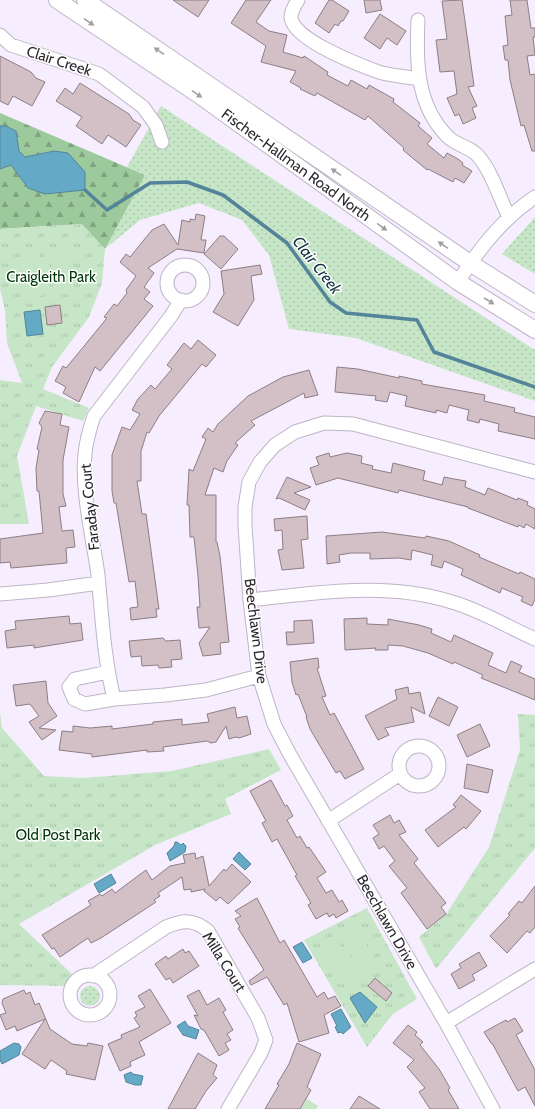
<svg xmlns="http://www.w3.org/2000/svg" width="535" height="1109" viewBox="0 0 535 1109" font-family="Cabin,sans-serif">
  <style>
    .grass { fill: url(#grass-dots) }
    .forest { fill: url(#forest-firs) }
    .park { fill: url(#park-tufts) }
    .pitch { fill: #c6e6c7 }
    .water { fill: #64aac6; stroke: #548499 }
    .lines { fill: none; stroke-linecap: round; stroke-linejoin: round }
    .stream { stroke: #548499; stroke-width: 3.5 }
    .building { fill: #d3c0c7; stroke: #8e7d84 }
    .minor-casing { stroke: #bdb5c5; stroke-width: 15 }
    .major-casing { stroke: #bdb5c5; stroke-width: 18 }
    .minor { stroke: #fff; stroke-width: 13 }
    .major { stroke: #fff; stroke-width: 16 }
    .oneway { fill: #a09fa2 }
    .labels { text-anchor: middle; dominant-baseline: central; stroke-width: 3; stroke-linejoin: round; paint-order: stroke }
    .street-label { font-size: 15px; fill: #2d2a30; stroke: #fff }
    .park-label { font-size: 15px; fill: #003408; stroke: #fff }
    .water-label { font-size: 16px; font-style: italic; fill: #10323e; stroke: #fff }
  </style>
  <defs>
    <pattern id="grass-dots" width="8" height="8" patternUnits="userSpaceOnUse"><rect width="8" height="8" fill="#c6e6c7"/><path d="M2 2h.1M6 6h.1" fill="none" stroke="#aac5ab" stroke-width="1.8" stroke-linecap="round"/></pattern>
    <pattern id="forest-firs" width="22" height="20" patternUnits="userSpaceOnUse"><rect width="22" height="20" fill="#9cca9c"/><path d="M5 1l3.5 6h-7zM16 11l3.5 6h-7z" fill="#80a480"/></pattern>
    <pattern id="park-tufts" width="24" height="20" patternUnits="userSpaceOnUse"><rect width="24" height="20" fill="#c6e6c7"/><path d="M3 7l-1-3M5 7V3M7 7l1-3M15 17l-1-3M17 17v-4M19 17l1-3" fill="none" stroke="#aac5ab"/></pattern>
  </defs>
  <rect width="100%" height="100%" fill="#f6eefe"/>
  <path class="grass" d="M161 106 535 350V401L356 338 289 329 269 255 242 220 199 203 140 220 105 249 145 175 127 167Z
    M535 217V274L502 254Z
    M80 996a10 10 0 1 1 20 0a10 10 0 1 1-20 0Z"/>
  <path class="forest" d="M0 113 145 175 105 249 81 224 0 229V169L11 165 28 188 85 189V172L54 151 25 157 19 151 16 131 6 126H0Z"/>
  <path class="park" d="M82 224 105 249 102 283 89 317 52 367 43 389 89 408 83 421 36 406 17 456 29 524H0V380L22 383 7 343 5 310 0 289V229Z
    M0 713 2 728 44 776 82 778 172 771 269 749 281 770 225 799 231 814 155 845 19 924 74 976 66 986 0 985Z
    M518 714 535 715V848L436 969 419 937 447 913 489 847 520 750Z
    M367 908 417 999 393 1014 367 1047 304 940Z"/>
  <path class="pitch" d="M35 248V254H40L44 295 40 296V303L30 304 29 297H24L20 256 25 255 24 249Z
    M70 251 74 293 54 295 50 253Z
    M357 928 378 964 361 973 341 937Z
    M337 940 357 975 341 985 320 949Z
    M307 1099 318 1106 316 1109H300Z"/>
  <path class="water" d="M0 126H6L16 131 19 151 25 157 54 151 68 153 85 172V190L45 194 28 188 11 165 0 169Z
    M40 310 43 334 27 336 24 312Z
    M175 842H177L181 845 183 843 186 846 185 852 170 861 167 853 174 846Z
    M239 852 251 864 245 870 233 859Z
    M111 874 116 883 99 893 94 884Z
    M302 942 312 958 303 963 293 947Z
    M360 992 377 1007 365 1023 350 998Z
    M341 1009 351 1027 343 1034 341 1032 338 1033 335 1027 337 1026 331 1014Z
    M185 1021 188 1026 199 1030 196 1039 183 1035 177 1026Z
    M14 1043 19 1044 21 1047 19 1055 2 1064 0 1060V1051Z
    M131 1072 133 1074 143 1076 141 1085H135L126 1082 124 1075Z"/>
  <g class="lines">
    <path class="stream" d="M85 190 107 210 150 183 187 182 223 195 287 243 330 302 346 313 417 320 434 352 535 387"/>
  </g>
  <path class="building" d="M173 0H209L198 17Z
    M246 0H271L256 22 269 31 287 35 283 52 303 58 304 56 328 72 327 75 348 86 351 80 367 89 369 85 394 99 393 102 420 123 418 126 432 138 427 144 444 158 447 153 458 159 463 163 462 165 472 171 464 183 455 178 453 182 428 169 427 170 403 150 404 148 368 116 365 120 317 93 315 96 300 89 301 88 290 82 296 71 261 62 266 46 231 23Z
    M329 0H332L349 11 343 21H341L338 26 335 24 329 33 315 23Z
    M364 0H380L382 10 366 13Z
    M462 0 474 86 468 87 477 106 472 108 476 118 463 124 459 114 455 116 447 98 457 94 454 71 440 72 436 40 447 39 442 1Z
    M510 0H527L531 28H535V37H533L535 55 527 56 530 75 535 74V151H532L524 125 521 126 510 80 508 60H505L503 46 508 45 505 16 512 15Z
    M380 14 406 31 397 45 387 38 380 49 364 38Z
    M0 56 31 72 36 78 45 82 32 106 13 96 8 105 0 101Z
    M80 83 129 114 133 120 141 125 126 147 108 135 102 144 76 126 82 117 56 101 65 88 73 94Z
    M196 214 205 216 201 240H206L204 253 177 249 148 268 154 273 144 287 150 292 144 299 153 306 100 371 95 367 79 402 63 393 66 387 55 381 63 366 66 368 80 351 107 318 104 317 114 304 117 306 127 293 126 290 136 276 120 262 126 254 130 257 152 230 164 224 178 245 182 220 190 222V219L195 220Z
    M220 236H224L238 249 221 269 204 254Z
    M260 265 262 274 251 276 254 300 238 326 213 312 224 294 221 271Z
    M60 305 62 323 47 325 45 307Z
    M198 340 216 355 206 367 202 364 159 416 149 433 147 432 141 451V481H137L142 514H146L159 609H156L157 617 131 620 130 608 138 607 135 581 129 582 116 503H114L112 491V455L122 427 130 430 140 414 132 410 138 399 151 385 155 389 172 369 167 365 184 343 191 349Z
    M337 367 358 369 399 378V376L422 381V384L485 395 484 401 515 408 514 412 535 417V439L498 431 499 424 480 419 479 423 467 420 469 410 449 405 447 413 436 410V413L405 406 407 396 390 392 387 402 375 400 376 396 335 392Z
    M309 370 318 395 305 398 304 393 251 421 255 425 235 443 238 445 227 461 223 472 214 468 205 495H216V542H217L220 556 229 642 220 643 221 654 203 656 199 643 210 627 199 628 197 607H200L198 576 194 537H190L189 505H187L189 469 193 471 206 439 202 437 208 428 213 432 218 424 248 396 283 377Z
    M45 411 62 414 60 425 69 427 63 460V494L66 506 59 507 62 531 73 530 75 547 66 548 67 563 11 568 10 562 0 563V539L43 533 39 491H37L36 468 39 450 37 449 42 427 39 423Z
    M329 453 330 457 347 453 362 456 361 463 373 466 372 469 391 473 393 463 425 471 423 480 442 485 444 477 454 479 466 481 465 487 485 495 488 488 517 500 518 498 528 502 527 505 535 509V529L526 524 524 528 519 525 518 527 468 508V507L399 490 398 493 338 478 316 485 310 468 319 465 316 457Z
    M287 477 311 487 294 493 310 500 305 510 279 498 276 499Z
    M307 516 308 539 301 540 304 568 282 570 278 550 283 549 282 530 275 531 274 519Z
    M382 532 425 538 426 536 449 541 480 555 479 557 519 574 520 572 535 579V599L532 606 521 601 523 597 502 588 500 593 461 575 463 569 444 561 442 568 431 565 433 555 412 550 411 560 399 558 370 559V553H351L339 555 340 562 327 564 326 536Z
    M69 616 70 624 81 623 83 640 34 648V645L7 648 5 631 16 629 15 621Z
    M367 618V624L388 625V619L419 625 432 629 431 633 451 642 454 635 493 653 488 665 506 673 511 661 522 666 519 672 535 679V700L481 678 483 675 454 662 453 664 428 653 403 646 388 645V650H375L376 648 345 650 344 619Z
    M312 620 314 643 287 645 286 632H294V621Z
    M163 638 166 641 180 640 182 659 171 660 172 667 159 668 158 665 142 666 141 656 131 657 129 641Z
    M318 658 319 668H317L326 696 322 697 330 715 334 713 364 769 345 779 340 771 336 773 310 729 306 717H307L298 694 296 695 292 682 290 662Z
    M46 681 48 703 57 716 39 728 56 730 42 740 29 722 39 716 30 704 16 706 13 685Z
    M408 687 409 694 420 692 425 714 411 707 414 722 385 728 389 735 378 740 365 716 397 699 395 690Z
    M438 697 458 707 449 726 429 716Z
    M235 707 237 718 247 716 251 734 239 738 236 737 229 739 226 726 216 742 211 743 207 741 163 747 164 751 147 752V750L92 757V754L59 750 62 731 73 732V726L90 728 112 726V729L153 724V722L182 719V725L209 722 207 714Z
    M480 724 490 746 467 757 457 735Z
    M467 764 493 770 488 793 464 788Z
    M271 780 285 806 287 805 293 816 287 820 297 838 300 836 307 848 309 847 326 872 317 878 326 893 332 890 339 902 342 900 348 911 336 918 334 914 329 917 327 913 316 919 308 905 311 903 295 876 297 875 277 839 272 842 262 823 266 821 250 791Z
    M461 795 481 811 466 829 464 827 438 847 425 830 456 807 453 805Z
    M390 815 394 823 399 820 406 832 399 835 418 859 414 863 446 903 441 907 446 914 427 929 401 893 407 888 389 866 395 861 384 846 379 849 373 838 379 834 373 825Z
    M195 853 196 859 203 856 209 886 224 869 226 871 232 864 251 882 228 904 220 897 216 901 204 891 205 889 191 892V889L184 890 182 877 158 893 160 896 154 900 156 902 101 938 91 943 88 938 60 957 54 948 52 949 42 935 91 905 88 901 100 894 102 896 112 889 115 893 146 870 152 880 170 866 185 863 183 855Z
    M535 886V927L530 933 527 931 507 953 490 936 510 915 508 914 519 901 522 903Z
    M257 898 280 943 284 940 317 997 324 992 328 999 335 996 341 1006 324 1015 329 1033 299 1042 287 1003 284 1005 267 977 251 985 249 981 264 970 238 928 240 927 235 919 241 916 235 911Z
    M183 949 185 953 189 951 199 966 173 983 170 978 166 980 155 964 166 956 168 959Z
    M479 952 487 966 472 975 475 980 459 989 451 974 461 968 459 964Z
    M375 978 392 993 386 1001 368 986Z
    M150 989 171 1023 139 1042 145 1055 130 1062 131 1066 120 1071 108 1044 122 1038 121 1035 140 1027 134 1018 137 1016 135 1012 145 1007 138 996Z
    M24 990 26 994 30 992 35 1005 39 1003 50 1029 72 1044 87 1046 88 1043 103 1046 95 1080 66 1074 67 1071 51 1060 45 1069 22 1054 45 1019 17 1031 15 1026 6 1030 0 1015 6 1013 2 1003 3 999Z
    M199 990 207 1005 219 998 226 1010 223 1012 233 1030 227 1034 231 1040 225 1043 229 1050 219 1056 204 1030 201 1029 194 1015 198 1016 187 996Z
    M515 1018 523 1031 516 1035 535 1070V1106L525 1087 518 1091 492 1043H491L484 1032 506 1020 507 1022Z
    M408 1025 417 1032 415 1035 423 1042 420 1045 439 1069 450 1088 448 1090 459 1109H430L419 1092 425 1088 407 1067 414 1060 393 1043Z
    M297 1043 321 1054 307 1087 311 1090 300 1109H265L279 1085 277 1084 289 1064Z
    M198 1053 217 1065 213 1075 217 1078 206 1091 195 1109H168Z
    M359 1096 380 1109H350Z"/>
  <g class="lines">
    <g class="minor-casing">
      <path id="minor" d="M298 0C295 5 291 11 291 17 292 39 357 64 376 71 389 76 405 76 419 79
        M418 20C416 62 416 105 448 137 457 146 472 147 479 157 493 174 499 197 509 217
        M0 35 11 45 99 74 143 107 156 125 162 142
        M167 283a18 18 0 1 1 36 0a18 18 0 1 1-36 0Z
        M458 282C479 249 502 219 535 197
        M0 594 48 590 99 583
        M250 600C317 593 386 581 452 602 480 610 508 627 535 639
        M108 672 75 679 69 687 74 699 85 704 114 699 165 695 206 690 259 676
        M114 699C104 658 102 617 98 575 93 538 81 491 85 454 86 441 90 428 94 416L171 316 181 300
        M399 766a20 20 0 1 1 40 0a20 20 0 1 1-40 0Z
        M328 821 400 774
        M70 995a20 20 0 1 1 40 0a20 20 0 1 1-40 0Z
        M93 976 166 927C183 920 194 919 208 931L258 1018 266 1040 261 1053 228 1109
        M446 1023 535 969
        M493 1109 446 1023 289 753 274 724 259 676 250 600 245 525V507L249 482 260 462 275 445 295 432 324 423 353 424 535 472"/>
    </g>
    <g class="major-casing">
      <path id="major" d="M57 0 199 95 458 282 535 330
        M85 0 470 263 535 304"/>
    </g>
    <use href="#minor" class="minor"/>
    <use href="#major" class="major"/>
  </g>
  <defs><path id="oneway-solid" d="M-6-.8H1V-3.2L6.5 0L1 3.2V.8H-6Z"/></defs>
  <g class="oneway">
    <use href="#oneway-solid" transform="translate(89 22) rotate(34)"/>
    <use href="#oneway-solid" transform="translate(159 51) rotate(-146)"/>
    <use href="#oneway-solid" transform="translate(197 94) rotate(34)"/>
    <use href="#oneway-solid" transform="translate(336 172) rotate(-146)"/>
    <use href="#oneway-solid" transform="translate(382 227) rotate(36)"/>
    <use href="#oneway-solid" transform="translate(443 245) rotate(-146)"/>
    <use href="#oneway-solid" transform="translate(489 301) rotate(32)"/>
  </g>
  <g class="labels">
    <g class="street-label">
      <text transform="translate(59 61) rotate(18)">Clair Creek</text>
      <text transform="translate(296 165) rotate(36)">Fischer-Hallman Road North</text>
      <text transform="translate(90 507) rotate(-96)">Faraday Court</text>
      <text transform="translate(256 631) rotate(83)">Beechlawn Drive</text>
      <text transform="translate(387 922) rotate(60)">Beechlawn Drive</text>
      <text transform="translate(224 962) rotate(58)">Milla Court</text>
    </g>
    <g class="park-label">
      <text x="51" y="277">Craigleith Park</text>
      <text x="58" y="835">Old Post Park</text>
    </g>
    <g class="water-label">
      <text transform="translate(317 265) rotate(52)">Clair Creek</text>
    </g>
  </g>
</svg>
